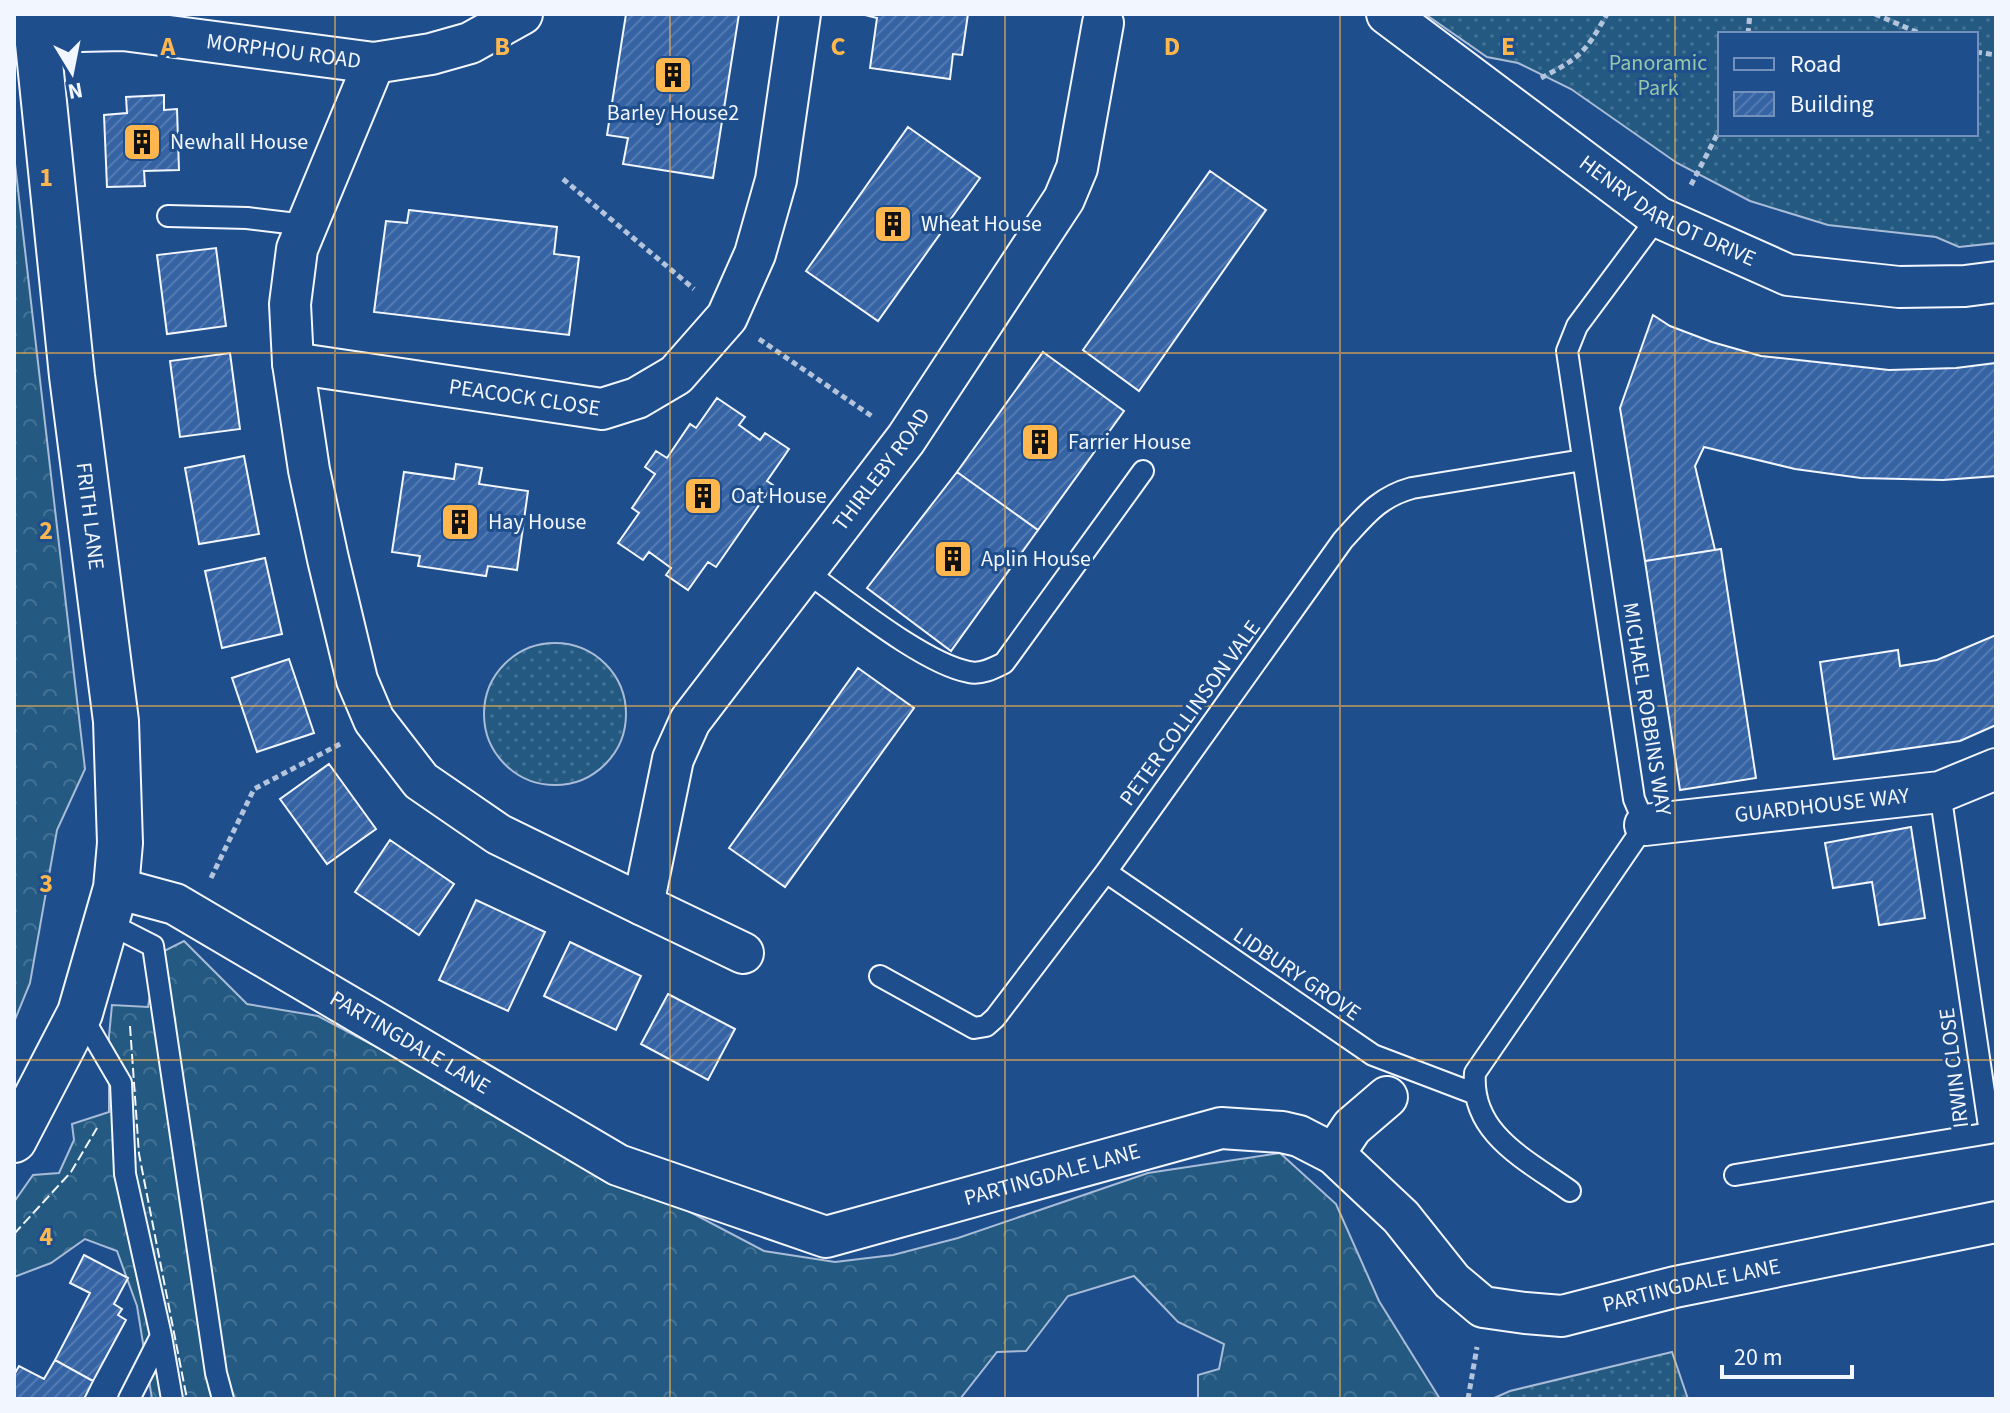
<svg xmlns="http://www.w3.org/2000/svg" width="2010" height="1413" viewBox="0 0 2010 1413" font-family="'Source Sans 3',sans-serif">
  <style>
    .grass { fill: url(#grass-dots); stroke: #a8bbd7; stroke-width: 2; fill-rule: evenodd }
    .forest { fill: url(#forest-crowns); stroke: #a8bbd7; stroke-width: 2 }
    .building { fill: url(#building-hatch); stroke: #f2f6ff; stroke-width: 2 }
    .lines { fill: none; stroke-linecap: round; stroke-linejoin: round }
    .service-casing { stroke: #f2f6ff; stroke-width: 24 }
    .minor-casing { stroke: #f2f6ff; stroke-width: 44 }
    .tertiary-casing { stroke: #f2f6ff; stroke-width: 48 }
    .path { stroke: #b3c4dc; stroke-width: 5; stroke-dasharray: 6 4; stroke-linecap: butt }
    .service { stroke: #1f4e8c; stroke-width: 20 }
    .minor { stroke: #1f4e8c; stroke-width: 40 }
    .tertiary { stroke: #1f4e8c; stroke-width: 44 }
    .fence { stroke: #f2f6ff; stroke-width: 2; stroke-dasharray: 10 4; stroke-linecap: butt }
    .grid { fill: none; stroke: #ffb74d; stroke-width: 2; stroke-opacity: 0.55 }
    .labels { text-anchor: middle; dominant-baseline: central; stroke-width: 6; stroke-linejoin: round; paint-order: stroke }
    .street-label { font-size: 22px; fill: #f2f6ff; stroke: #1f4e8c }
    .park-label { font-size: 22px; fill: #97c8a6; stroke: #1f4e8c }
    .poi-label { font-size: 22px; fill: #f2f6ff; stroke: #1f4e8c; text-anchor: start }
    .grid-label { font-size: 26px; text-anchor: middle; font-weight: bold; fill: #ffb74d; stroke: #1f4e8c; stroke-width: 6; stroke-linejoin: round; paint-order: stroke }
  </style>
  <defs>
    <pattern id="grass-dots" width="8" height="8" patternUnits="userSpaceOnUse" patternTransform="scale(2)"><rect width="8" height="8" fill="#245a82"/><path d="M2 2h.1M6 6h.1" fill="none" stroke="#447295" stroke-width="1.8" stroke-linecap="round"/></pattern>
    <pattern id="forest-crowns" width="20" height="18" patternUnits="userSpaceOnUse" patternTransform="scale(2)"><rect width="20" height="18" fill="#245a82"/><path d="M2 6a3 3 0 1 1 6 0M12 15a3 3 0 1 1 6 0" fill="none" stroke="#447295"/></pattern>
    <pattern id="building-hatch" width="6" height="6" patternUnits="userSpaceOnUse" patternTransform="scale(2)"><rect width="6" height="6" fill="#3563a3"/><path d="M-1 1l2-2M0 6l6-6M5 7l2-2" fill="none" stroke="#537ab1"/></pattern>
  </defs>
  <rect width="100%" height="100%" fill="#1f4e8c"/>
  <path class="grass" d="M1425 14H1996V243L1959 247 1936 237 1828 225 1750 201 1677 163 1571 89 1518 63 1487 57ZM1720 34H1976V134H1720Z
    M484 714a71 71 0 1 1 142 0a71 71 0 1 1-142 0Z
    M1672 1352 1688 1399H1492L1510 1391Z"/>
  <path class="forest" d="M14 155 85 769 57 830 30 983 14 1022Z
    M184 941 247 1004 318 1016 764 1251 835 1262 893 1255 958 1238 1148 1173 1280 1153 1336 1204 1379 1301 1440 1399H1198V1375L1219 1369 1224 1344 1178 1322 1134 1276 1068 1296 1026 1351 997 1352 960 1399H152L137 1306 117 1251 85 1239 51 1263 14 1277V1202L33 1175 59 1173 74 1140 72 1124 109 1112V1036L112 1005 148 1007 153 979 150 958Z"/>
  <path class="building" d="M626 14H739L713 178 623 164 628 138 607 135Z
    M861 14H968L962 55 953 54 950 79 870 68 877 18Z
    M164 95V110L177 109 179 170 144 171 145 186 107 187 104 115 127 113 126 97Z
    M908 127 980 178 878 321 806 271Z
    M1210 171 1266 210 1139 391 1083 350Z
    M409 210 557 227 554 254 579 257 569 335 374 312 386 221 407 223Z
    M216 248 226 326 167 334 157 255Z
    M1653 315 1670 326 1712 342 1761 356 1889 370 1956 368 1996 363V476L1943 480 1861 478 1795 469 1704 447 1695 466 1715 550 1645 561 1620 408Z
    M1043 352 1124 411 1038 530 957 472Z
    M230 353 240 429 180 437 170 361Z
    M717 398 745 417 739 425 760 440 765 433 789 449 767 481 773 485 716 567 708 562 688 590 666 575 671 568 649 552 643 560 618 543 639 513 632 508 655 474 645 467 656 451 667 458 690 424 696 428Z
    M244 456 259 534 199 544 185 468Z
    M456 464 482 468 479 484 528 491 517 570 488 566 486 576 418 566 420 556 392 552 404 472 454 479Z
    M957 472 1038 530 951 651 867 588Z
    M1721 549 1756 778 1680 790 1645 561Z
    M265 558 282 634 222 648 205 571Z
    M1996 635V725L1960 741 1834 759 1820 662 1898 650 1900 666 1937 660Z
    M289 659 314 733 257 752 232 678Z
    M858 668 914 708 785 887 729 848Z
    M329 764 376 829 327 864 280 799Z
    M1911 827 1925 918 1879 925 1872 882 1833 888 1825 843Z
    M390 840 454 884 419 935 355 892Z
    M476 900 545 932 508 1011 439 980Z
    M570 942 641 976 616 1030 544 996Z
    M668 994 735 1029 708 1080 641 1044Z
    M84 1255 128 1278 114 1304 122 1309 118 1315 126 1320 93 1381 55 1360 90 1293 70 1283Z
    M55 1360 93 1381 84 1399H14V1375L19 1366 44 1379Z"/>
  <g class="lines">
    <g class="service-casing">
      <path id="service" d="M168 216 247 218 305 225
        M805 571C845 599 924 664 969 672 981 675 994 668 1004 663L1143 471
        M1106 872 1373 1055 1473 1093
        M108 923 153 946 216 1373 223 1399
        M880 976 974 1028 986 1026 995 1018 1106 872 1343 540C1365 516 1379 497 1412 488L1583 460
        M80 1013 121 1083 125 1174 161 1336 129 1399
        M1735 1175 1990 1133 1940 792
        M1570 1191C1527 1160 1470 1134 1475 1073L1645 825 1634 799 1567 351 1577 326 1658 217
        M161 1336 172 1399"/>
    </g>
    <g class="minor-casing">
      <g id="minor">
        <path id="s1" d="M1387 14 1658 217 1788 275 1899 287 1965 286 1996 282"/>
        <path id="s2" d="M37 32 123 30 374 63 431 54 470 43 522 14"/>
        <path id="s3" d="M374 63 297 249 290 304 293 363 602 409 637 398 676 375 727 317 755 254 776 180 800 14"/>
        <path id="s4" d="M293 363 309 470 328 559 357 680 374 720 421 781 498 834 643 905 673 759 690 721 906 439 1064 199 1077 168 1103 23"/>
        <path id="s5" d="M1645 825 1940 792 1996 769"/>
        <path id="s6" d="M116 888 175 904 618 1165 826 1237 1221 1128 1282 1132 1299 1136 1334 1154 1401 1217 1452 1281 1483 1307 1525 1313 1562 1316 1675 1287 1996 1222"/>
        <path d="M643 905 743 953"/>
        <path d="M1334 1154 1352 1127 1387 1097"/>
      </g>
    </g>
    <g class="tertiary-casing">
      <path id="tertiary" d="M14 1140 80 1013 116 888 120 843 116 721 72 376 35 14"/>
    </g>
    <path class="path" d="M1875 14 1921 34
      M1748 34 1750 14
      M1976 52 1996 55
      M1541 78C1581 57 1585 53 1607 14
      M563 179 694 289
      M1691 185 1720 129
      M759 339 873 417
      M211 878 254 789 342 743
      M1468 1399 1477 1347"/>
    <use href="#service" class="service"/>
    <use href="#minor" class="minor"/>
    <use href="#tertiary" class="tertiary"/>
    <path class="fence" d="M130 1026 139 1154 187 1399
      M14 1234 71 1172 97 1128"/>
  </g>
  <path class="grid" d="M335 14V1399M670 14V1399M1005 14V1399M1340 14V1399M1675 14V1399M14 353H1996M14 706H1996M14 1060H1996"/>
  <defs>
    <g id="building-square" transform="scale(2)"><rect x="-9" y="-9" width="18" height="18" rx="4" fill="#ffb74d" stroke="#1f4e8c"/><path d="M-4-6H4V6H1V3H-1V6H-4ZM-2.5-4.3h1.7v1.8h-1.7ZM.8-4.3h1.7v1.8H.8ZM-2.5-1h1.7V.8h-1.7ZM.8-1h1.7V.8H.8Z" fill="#111"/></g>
  </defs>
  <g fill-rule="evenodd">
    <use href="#building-square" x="673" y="75"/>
    <use href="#building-square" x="142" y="142"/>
    <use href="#building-square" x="893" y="224"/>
    <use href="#building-square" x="1040" y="442"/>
    <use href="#building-square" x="703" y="496"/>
    <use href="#building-square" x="460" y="522"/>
    <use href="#building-square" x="953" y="559"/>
  </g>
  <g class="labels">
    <g class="street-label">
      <text stroke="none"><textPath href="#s2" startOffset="248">MORPHOU ROAD</textPath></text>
      <text stroke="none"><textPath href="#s1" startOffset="344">HENRY DARLOT DRIVE</textPath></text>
      <text stroke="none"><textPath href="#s3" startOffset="550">PEACOCK CLOSE</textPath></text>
      <text stroke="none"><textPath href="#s4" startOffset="1206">THIRLEBY ROAD</textPath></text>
      <text transform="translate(90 516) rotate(83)">FRITH LANE</text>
      <text transform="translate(1647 709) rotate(81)">MICHAEL ROBBINS WAY</text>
      <text transform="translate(1190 713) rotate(-54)">PETER COLLINSON VALE</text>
      <text stroke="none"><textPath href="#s5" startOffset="178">GUARDHOUSE WAY</textPath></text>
      <text transform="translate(1297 974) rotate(34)">LIDBURY GROVE</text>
      <text stroke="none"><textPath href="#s6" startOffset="334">PARTINGDALE LANE</textPath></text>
      <text transform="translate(1954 1068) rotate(-97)">IRWIN CLOSE</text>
      <text stroke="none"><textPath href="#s6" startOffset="1030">PARTINGDALE LANE</textPath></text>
      <text stroke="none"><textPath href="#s6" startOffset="1750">PARTINGDALE LANE</textPath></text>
    </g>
    <g class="park-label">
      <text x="1658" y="63">Panoramic<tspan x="1658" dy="25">Park</tspan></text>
    </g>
    <g class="poi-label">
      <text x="673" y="113" text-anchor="middle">Barley House2</text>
      <text x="170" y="142">Newhall House</text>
      <text x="921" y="224">Wheat House</text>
      <text x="1068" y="442">Farrier House</text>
      <text x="731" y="496">Oat House</text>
      <text x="488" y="522">Hay House</text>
      <text x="981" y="559">Aplin House</text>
    </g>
  </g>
  <g class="grid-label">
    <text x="168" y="55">A</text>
    <text x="502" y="55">B</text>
    <text x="838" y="55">C</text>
    <text x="1172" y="55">D</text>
    <text x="1508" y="55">E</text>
    <text x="46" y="186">1</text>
    <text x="46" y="539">2</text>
    <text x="46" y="892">3</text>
    <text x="46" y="1245">4</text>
  </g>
  <rect width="2010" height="1413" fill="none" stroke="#f2f6ff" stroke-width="32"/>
  <rect x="1718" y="32" width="260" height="104" fill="#1f4e8c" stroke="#7391ba" stroke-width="2"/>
  <rect x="1734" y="58" width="40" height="12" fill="#1f4e8c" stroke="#7391ba" stroke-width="2"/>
  <text x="1790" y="72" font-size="24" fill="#f2f6ff">Road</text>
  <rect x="1734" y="92" width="40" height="24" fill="url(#building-hatch)" stroke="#7391ba" stroke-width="2"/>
  <text x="1790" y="112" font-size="24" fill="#f2f6ff">Building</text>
  <g transform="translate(72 72) rotate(170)" stroke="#1f4e8c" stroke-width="6" paint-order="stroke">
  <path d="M0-6L14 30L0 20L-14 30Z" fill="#f2f6ff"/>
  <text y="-12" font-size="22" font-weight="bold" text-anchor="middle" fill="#f2f6ff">N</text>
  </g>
  <path d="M1722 1365v12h130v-12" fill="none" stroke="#f2f6ff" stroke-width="4"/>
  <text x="1734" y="1365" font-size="24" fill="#f2f6ff" stroke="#1f4e8c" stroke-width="6" paint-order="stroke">20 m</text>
</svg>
